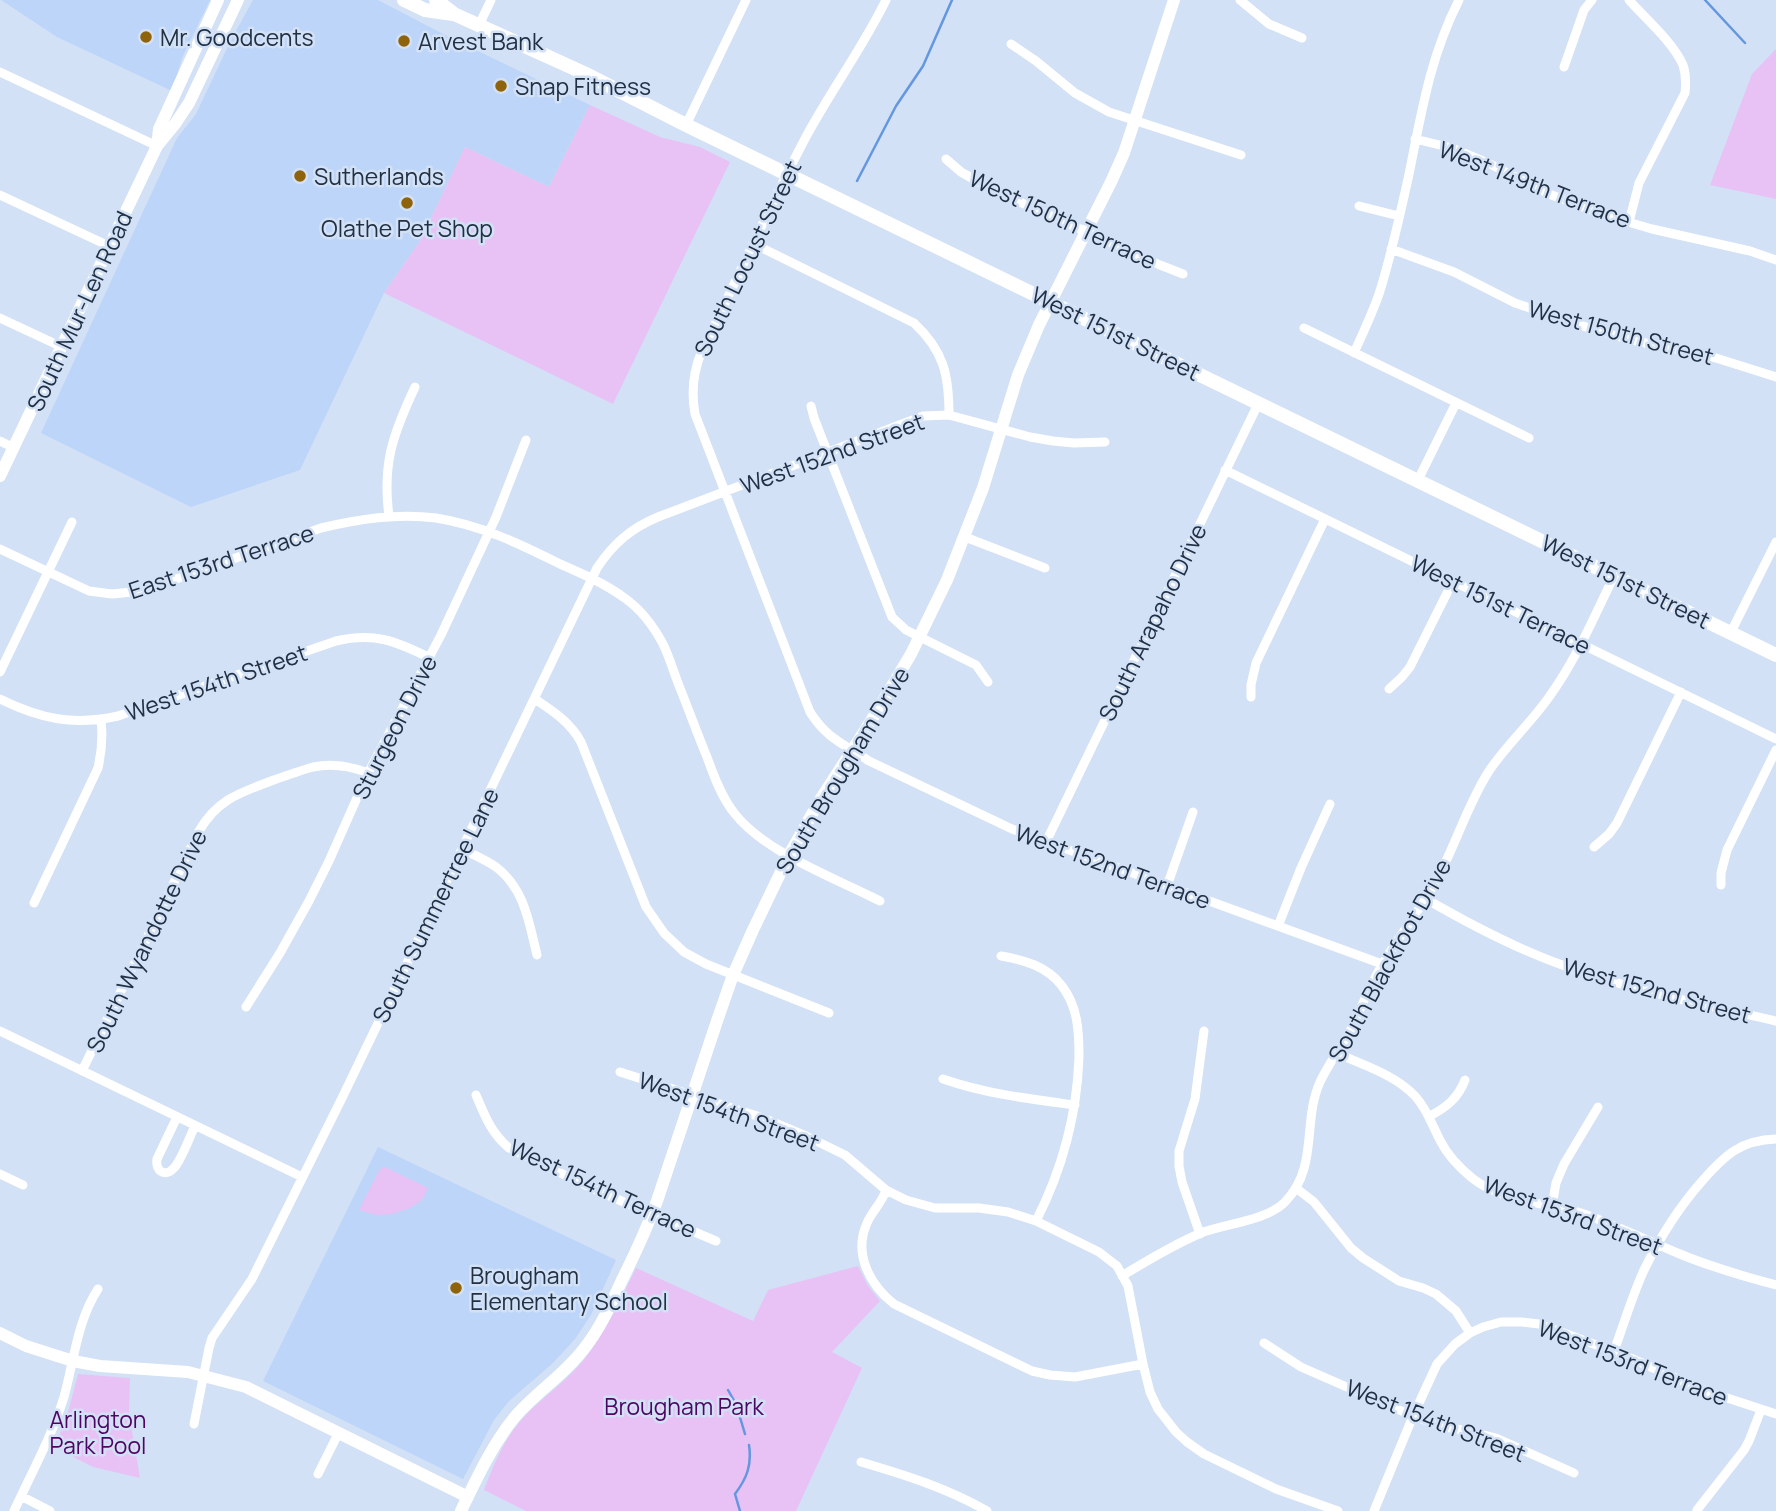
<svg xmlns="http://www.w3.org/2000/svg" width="1776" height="1511" viewBox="0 0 1776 1511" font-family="Manrope,sans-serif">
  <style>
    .built { fill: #bdd5f8 }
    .green { fill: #e8c2f5 }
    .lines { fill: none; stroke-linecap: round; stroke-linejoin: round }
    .stream { stroke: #6497df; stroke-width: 2.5 }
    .street { stroke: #fff; stroke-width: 9 }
    .secondary { stroke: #fff; stroke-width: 12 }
    .primary { stroke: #fff; stroke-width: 14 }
    .poi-dot { fill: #8f630b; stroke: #d2e1f5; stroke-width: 2.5 }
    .labels { text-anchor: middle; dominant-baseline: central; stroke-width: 5; stroke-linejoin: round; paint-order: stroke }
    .poi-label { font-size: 23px; fill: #223044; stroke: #d2e1f5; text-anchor: start }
    .street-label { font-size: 23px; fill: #223044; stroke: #d2e1f5 }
    .park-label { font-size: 23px; fill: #500463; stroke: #d2e1f5 }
  </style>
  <rect width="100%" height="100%" fill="#d2e1f5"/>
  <path class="built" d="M1 0H210L182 58 172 91 57 37Z
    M253 0H378L447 36 590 105 549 187 465 147 420 241 384 293 300 470 191 507 41 433 177 138 196 114 230 42Z
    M378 1147 616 1260 591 1315 575 1339 553 1363 509 1401 494 1420 463 1479 263 1381Z"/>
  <path class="green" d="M1776 49V199L1710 185 1752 74Z
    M590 105 660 137 700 147 730 162 613 404 384 293 420 241 465 147 549 187Z
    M385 1167 428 1188 422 1200 410 1208 392 1214 375 1215 359 1210 380 1169Z
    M858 1266 868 1286 880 1301 832 1352 862 1368 796 1511H526L484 1490C497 1456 507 1432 534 1407 550 1392 568 1379 582 1362 605 1334 620 1301 636 1268L753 1321 768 1290Z
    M78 1374 130 1378 129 1413 140 1478 93 1467 54 1447 66 1420Z"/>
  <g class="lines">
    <path class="stream" d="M1705 0 1745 43
      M857 181 896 106 923 66 952 0
      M728 1390 736 1404 745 1434
      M740 1511 735 1494C747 1478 752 1465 749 1445"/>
    <path class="street" d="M886 0C863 47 832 89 807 135 769 206 737 280 701 353 693 373 691 392 695 414L810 712C827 739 844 744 869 761L1012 829 1382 964
      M1240 0 1269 24 1302 38
      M479 25 491 0
      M1011 44 1036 61 1075 93 1109 112 1241 155
      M1564 67 1584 10 1592 0
      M0 72 157 146
      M686 125 746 0
      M1415 139 1452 148 1490 164 1549 194 1604 215 1652 229 1750 251 1776 260
      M946 159 961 172 991 189 1160 265 1183 274
      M0 195 109 246
      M1359 206 1399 216
      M1629 222 1639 183 1685 93C1686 84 1686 74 1683 65 1673 42 1646 19 1629 0
      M754 244 914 323C944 351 949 375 949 415
      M1391 249 1454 272 1515 303 1589 328 1627 339 1716 358 1776 377
      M0 318 62 347
      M1304 328 1529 438
      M1354 353C1363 333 1372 314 1379 294 1391 257 1399 218 1408 179 1421 116 1429 59 1459 0
      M811 406 814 418 892 617 906 630 976 665 988 682
      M0 441 14 448
      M1225 470 1776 739
      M1418 480 1456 403
      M389 516C382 464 393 434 415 387
      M965 537 1045 568
      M0 549 89 591 112 594 142 591 321 528C359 519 397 513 436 518 481 525 520 544 560 564 583 574 606 584 626 599 641 610 654 627 663 644 669 656 673 670 678 683 688 708 697 733 707 757 714 777 722 798 735 814 766 853 835 878 880 901
      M1731 632 1776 542
      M0 672 72 522
      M1389 689 1402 677 1410 667 1453 581
      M1251 697V685L1256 663 1325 519
      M0 699C41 719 73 726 118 716L336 641C374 632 396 641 430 658
      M535 699C553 711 570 722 581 742L646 907 664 933 684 952 706 964 829 1013
      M1046 842 1259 402
      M1594 847 1609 834 1617 823 1681 692
      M462 849C474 855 486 860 496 867 525 889 529 923 537 955
      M1721 885V873L1727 850 1776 750
      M1167 886 1193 812
      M1426 899C1471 925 1516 949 1565 966 1634 991 1705 1005 1776 1021
      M34 903 98 768C102 751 103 737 101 720
      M1278 926 1301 868 1330 804
      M1001 956C1024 960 1047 966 1062 986 1078 1007 1079 1031 1079 1057 1077 1115 1062 1170 1036 1221
      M246 1007 280 953 309 901 329 861 368 773 441 635 496 517 526 440
      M0 1031 302 1177
      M1337 1053C1364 1066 1394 1074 1415 1096 1428 1110 1432 1126 1441 1142 1448 1156 1460 1168 1472 1178 1505 1204 1549 1202 1587 1215 1617 1226 1646 1240 1675 1252 1708 1266 1742 1276 1776 1285
      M82 1071 199 831C217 800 239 793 271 781 285 776 299 771 313 767 333 763 350 766 368 773
      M620 1072 763 1118 806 1136 845 1155 886 1190 906 1200 935 1208H979L1008 1212 1036 1221 1099 1252 1117 1266 1128 1286 1143 1364 1150 1392 1158 1409 1176 1432 1187 1442 1204 1454 1276 1489 1338 1511
      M943 1079C986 1094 1030 1099 1075 1105
      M476 1095C485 1116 491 1133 509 1148L600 1192 716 1241
      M1430 1116C1447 1107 1458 1098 1465 1080
      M177 1117 157 1159C155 1171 165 1178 174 1168 182 1159 189 1138 195 1126
      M0 1174 23 1185
      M1296 1188 1314 1202 1351 1248 1363 1258 1399 1281 1423 1288 1436 1294 1456 1311 1470 1333
      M886 1190C882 1203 872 1211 867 1223 853 1254 870 1285 894 1304L1032 1371 1050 1375 1075 1377 1143 1364
      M1552 1206 1556 1183 1564 1164 1598 1107
      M1200 1234 1182 1182 1179 1166V1151L1195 1099 1204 1031
      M1122 1276C1148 1260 1173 1245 1201 1233 1225 1224 1268 1220 1285 1202 1319 1167 1302 1122 1320 1082 1329 1063 1342 1046 1352 1027 1362 1006 1370 985 1382 965 1399 936 1420 910 1436 881 1456 845 1467 805 1489 771 1507 744 1531 723 1549 697 1576 660 1594 617 1614 576
      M1264 1343 1301 1367 1413 1416 1445 1427 1468 1431 1496 1438 1574 1473
      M1614 1351C1624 1324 1632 1296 1644 1270 1660 1237 1679 1207 1703 1180 1725 1155 1741 1140 1776 1139
      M194 1424 209 1348 212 1338 252 1279 343 1096 597 568C613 544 631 528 658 517L923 416 949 415 1030 437 1053 441 1074 443 1105 442
      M861 1462C905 1475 947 1488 987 1511
      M318 1474 339 1432
      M21 1496 50 1511
      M1697 1510 1744 1450 1749 1441 1761 1410
      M14 1511C31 1474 52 1436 64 1397 74 1361 77 1321 98 1289
      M1374 1511 1413 1416 1437 1364 1455 1344 1470 1333 1483 1327 1501 1322H1522L1539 1324 1621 1354 1706 1391 1776 1414"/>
    <path class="secondary" d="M157 146 159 129 218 0
      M0 476 157 146 175 124 189 103 238 0
      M0 1333 26 1346 73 1361 100 1366 188 1372 246 1387 468 1497
      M461 1511C476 1480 492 1445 514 1418 535 1393 563 1376 583 1350 600 1329 611 1304 622 1280 635 1254 647 1228 657 1201L717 1021 733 975 753 930 789 855 820 800 871 721 911 654 947 580 983 488 1018 375 1039 325 1111 182 1124 153 1174 0"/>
    <path class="primary" d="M404 0 425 10 453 14
      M436 0 454 14 584 73 686 125 1776 655"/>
  </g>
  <g class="poi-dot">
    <circle cx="146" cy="37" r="7"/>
    <circle cx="404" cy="41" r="7"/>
    <circle cx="501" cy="86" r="7"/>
    <circle cx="300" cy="176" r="7"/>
    <circle cx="407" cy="203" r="7"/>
    <circle cx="456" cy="1288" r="7"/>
  </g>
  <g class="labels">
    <g class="poi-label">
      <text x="160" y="37">Mr. Goodcents</text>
      <text x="418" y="41">Arvest Bank</text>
      <text x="515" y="86">Snap Fitness</text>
      <text x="314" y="176">Sutherlands</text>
      <text x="407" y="228" text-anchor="middle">Olathe Pet Shop</text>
      <text x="470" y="1275">Brougham<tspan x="470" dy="26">Elementary School</tspan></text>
    </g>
    <g class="street-label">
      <text transform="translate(1535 184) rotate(21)">West 149th Terrace</text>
      <text transform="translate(1063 219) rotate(25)">West 150th Terrace</text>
      <text transform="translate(747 258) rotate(-64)">South Locust Street</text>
      <text transform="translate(79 311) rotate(-65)">South Mur-Len Road</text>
      <text transform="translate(1621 332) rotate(15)">West 150th Street</text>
      <text transform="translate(1116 333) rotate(26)">West 151st Street</text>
      <text transform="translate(832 453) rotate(-20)">West 152nd Street</text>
      <text transform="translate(221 561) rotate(-18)">East 153rd Terrace</text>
      <text transform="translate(1626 581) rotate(26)">West 151st Street</text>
      <text transform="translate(1501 604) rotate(26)">West 151st Terrace</text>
      <text transform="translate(1152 622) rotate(-64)">South Arapaho Drive</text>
      <text transform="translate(216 682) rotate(-19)">West 154th Street</text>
      <text transform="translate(394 727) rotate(-63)">Sturgeon Drive</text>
      <text transform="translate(842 770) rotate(-59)">South Brougham Drive</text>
      <text transform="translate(1113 866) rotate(20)">West 152nd Terrace</text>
      <text transform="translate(435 905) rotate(-64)">South Summertree Lane</text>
      <text transform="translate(146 941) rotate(-64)">South Wyandotte Drive</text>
      <text transform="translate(1389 960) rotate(-61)">South Blackfoot Drive</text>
      <text transform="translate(1657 990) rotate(15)">West 152nd Street</text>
      <text transform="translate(729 1111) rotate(20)">West 154th Street</text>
      <text transform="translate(603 1188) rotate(25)">West 154th Terrace</text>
      <text transform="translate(1573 1215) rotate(20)">West 153rd Street</text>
      <text transform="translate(1633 1362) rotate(21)">West 153rd Terrace</text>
      <text transform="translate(1436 1420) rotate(21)">West 154th Street</text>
    </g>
    <g class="park-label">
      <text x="684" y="1406">Brougham Park</text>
      <text x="98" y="1419">Arlington<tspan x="98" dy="26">Park Pool</tspan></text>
    </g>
  </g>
</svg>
